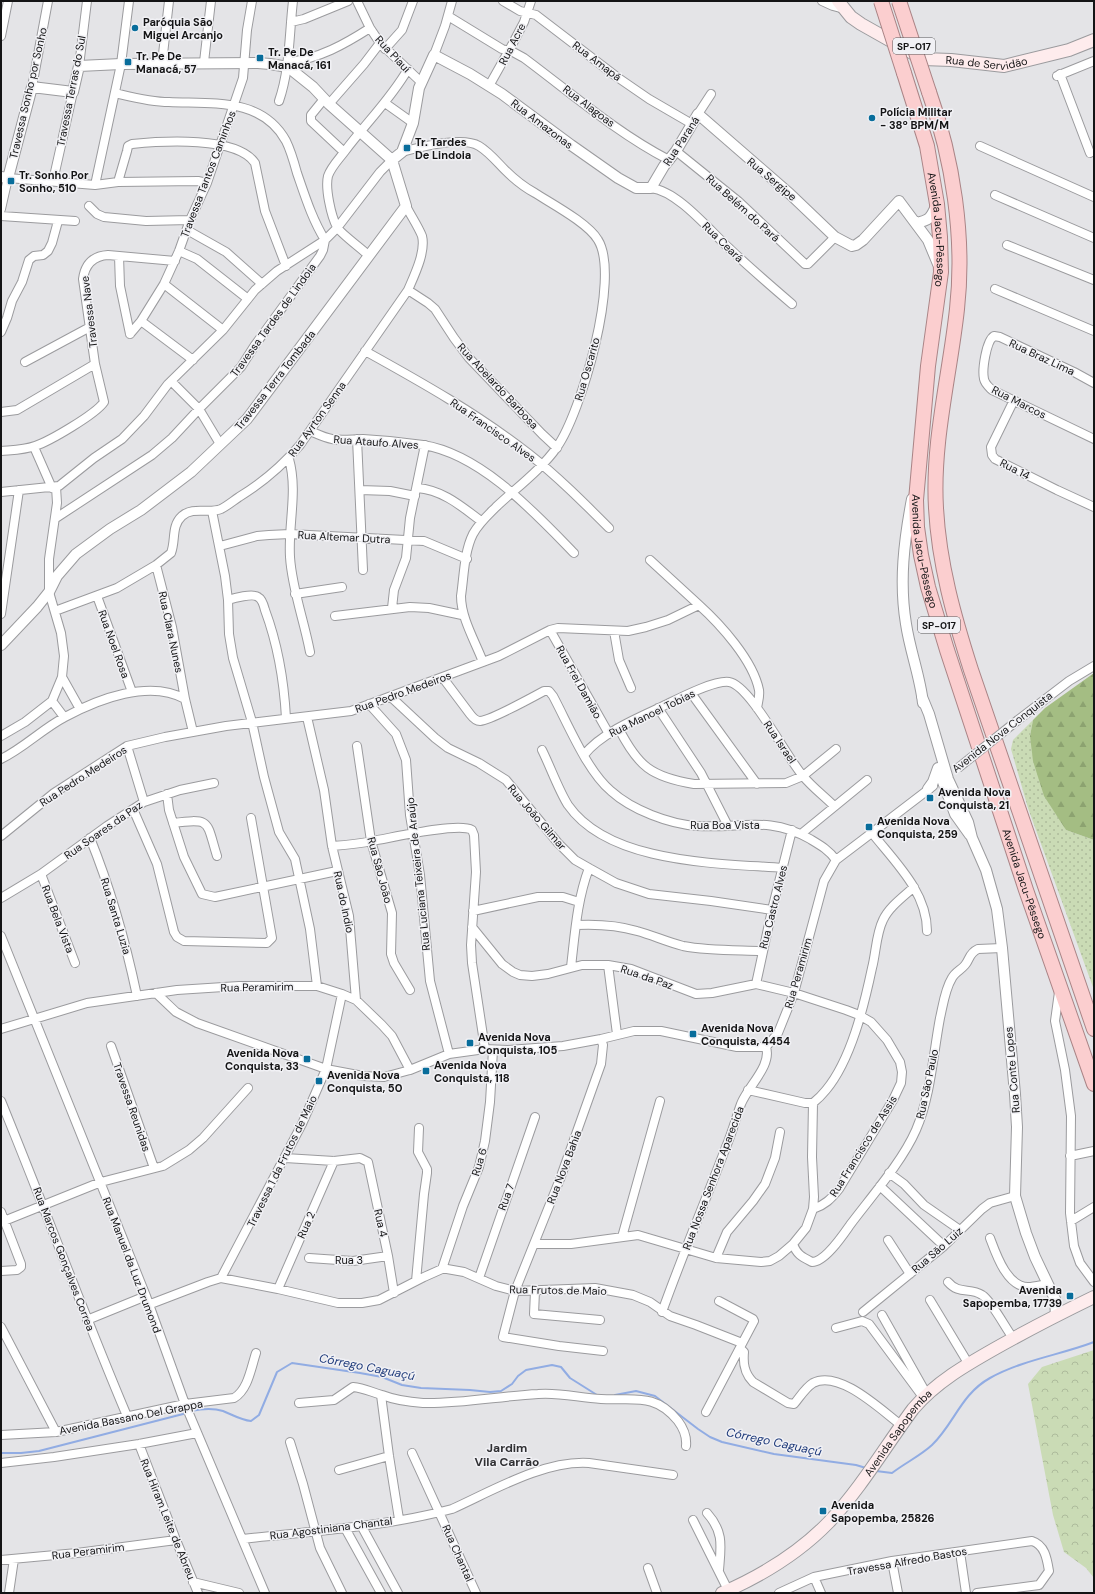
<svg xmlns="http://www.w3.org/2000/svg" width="1095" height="1594" viewBox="0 0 1095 1594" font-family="'DM Sans',sans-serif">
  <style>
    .grass { fill: url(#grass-dots) }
    .forest { fill: url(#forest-firs) }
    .park { fill: url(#park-crowns) }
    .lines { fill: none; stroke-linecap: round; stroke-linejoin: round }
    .stream { stroke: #91ace3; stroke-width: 2 }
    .minor-casing { stroke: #9b9b9e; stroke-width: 10 }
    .tertiary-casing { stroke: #9b9b9e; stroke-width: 12 }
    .secondary-casing { stroke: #9b9b9e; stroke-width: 14 }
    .trunk-casing { stroke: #aa8486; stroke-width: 16 }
    .minor { stroke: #fff; stroke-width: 8 }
    .tertiary { stroke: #fff; stroke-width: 10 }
    .secondary { stroke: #feeced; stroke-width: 12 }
    .trunk { stroke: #fbcecf; stroke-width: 14 }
    .minor-bridge-casing { stroke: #9b9b9e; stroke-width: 10; stroke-linecap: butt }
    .trunk-bridge-casing { stroke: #aa8486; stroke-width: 16; stroke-linecap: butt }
    .minor-bridge { stroke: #fff; stroke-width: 8 }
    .trunk-bridge { stroke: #fbcecf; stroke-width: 14 }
    .poi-dot { fill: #086d9b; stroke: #f1f1f5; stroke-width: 1.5 }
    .labels { text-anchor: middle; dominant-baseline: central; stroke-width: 3; stroke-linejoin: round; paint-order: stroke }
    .shield { fill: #f1f1f5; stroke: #565658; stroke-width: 1 }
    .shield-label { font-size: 10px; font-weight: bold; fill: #141415 }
    .poi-label { font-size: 11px; font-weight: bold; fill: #141415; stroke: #f1f1f5; text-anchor: start }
    .street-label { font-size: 11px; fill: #141415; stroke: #f1f1f5 }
    .water-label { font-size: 12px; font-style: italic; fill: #1e3a7a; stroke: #f1f1f5 }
    .neighbourhood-label { font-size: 12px; font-weight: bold; fill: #303033; stroke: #f1f1f5 }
  </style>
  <defs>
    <pattern id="grass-dots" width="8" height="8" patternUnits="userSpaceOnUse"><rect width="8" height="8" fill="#cadbb5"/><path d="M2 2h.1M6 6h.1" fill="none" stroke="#adbb9b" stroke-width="1.8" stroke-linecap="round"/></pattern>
    <pattern id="forest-firs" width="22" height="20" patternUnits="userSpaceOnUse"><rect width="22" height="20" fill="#a4bd83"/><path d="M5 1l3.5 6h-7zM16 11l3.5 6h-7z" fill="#8ca270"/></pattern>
    <pattern id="park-crowns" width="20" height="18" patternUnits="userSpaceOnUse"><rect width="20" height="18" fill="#cadbb5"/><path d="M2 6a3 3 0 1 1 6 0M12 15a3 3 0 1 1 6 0" fill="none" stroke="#adbb9b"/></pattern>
  </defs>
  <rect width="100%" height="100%" fill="#e4e4e7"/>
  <path class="grass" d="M1033 720 1030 736 1066 830 1094 840V990L1028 808 1011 749 1013 740Z"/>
  <path class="forest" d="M1094 673V840L1066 830 1044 796 1033 761 1030 736 1033 720 1045 708Z"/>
  <path class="park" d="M1094 1350V1578L1086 1568 1064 1552 1053 1515 1028 1384 1042 1367Z"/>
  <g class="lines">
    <path class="stream" d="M615 1395 636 1391 655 1396 698 1429 710 1437 722 1442 774 1454 856 1465 866 1468
      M191 1411C201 1409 213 1408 223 1411 233 1415 241 1420 251 1421L259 1415 277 1372 292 1363 360 1373 382 1377 402 1385 421 1388 470 1390 490 1392 501 1391 512 1384 518 1376 526 1370 552 1365 561 1367 570 1378 597 1395
      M1 1453H21L39 1451 187 1413
      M876 1471 892 1473C905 1463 920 1456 932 1445 954 1424 961 1394 990 1378 1022 1360 1060 1355 1094 1342"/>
    <g class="minor-casing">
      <path id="minor" d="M357 1 370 28 380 43 421 82
        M503 1 520 11 536 15 617 77 649 99 692 124
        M822 1 833 6 844 9
        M448 16 502 49 513 52 524 58C571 93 617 133 669 160
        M291 22 304 19 348 1
        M1 36 8 1
        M385 49 402 30 413 1
        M434 55 445 26 452 1
        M204 62 211 1
        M288 62C319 59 345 44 370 28
        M162 63 169 1
        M79 66 87 1
        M1060 74 1090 153
        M1057 76 1094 61
        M489 86 512 45 524 22 531 1
        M32 87 48 1
        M115 93C132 97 150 102 169 102 211 104 262 97 286 141 291 151 294 162 297 173 305 196 312 219 325 240
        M324 99 311 115V121L344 152
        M279 101C290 69 289 35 293 1
        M385 103 413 123
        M329 104 364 64 380 43
        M698 114 711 94
        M980 146 1094 197
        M676 151 738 201 805 264H808L835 237
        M402 152C420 147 462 136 479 146 489 152 497 162 505 170 514 179 524 187 535 193 552 204 588 223 598 240 621 277 581 413 557 447 542 469 515 489 496 507 488 515 479 523 473 534 464 552 464 576 461 596 461 618 475 641 483 662
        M53 181 73 92
        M118 182 127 151 128 146 132 144C162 141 237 136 255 163L265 211 286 266
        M95 185 121 64 129 1
        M651 188C678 191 710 231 730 249 750 268 771 286 792 304
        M995 195 1094 238
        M89 206 97 214 104 217 146 221 190 220
        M1 209 8 178 95 185 118 182 198 181 207 183
        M1 216 75 221
        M187 230 226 252 262 284
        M1007 245 1094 280
        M179 251 197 259 248 299
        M368 255C362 249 340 233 337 227 331 216 325 188 328 176 331 167 339 159 345 151 365 124 391 99 408 69
        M119 256 120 286 130 334
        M164 284 223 330
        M995 289 1094 331
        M408 290 428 303 435 309 454 338 469 358 542 434 557 448
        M141 321 193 360
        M1 332 7 318 12 301 22 282 29 260 34 256 43 255 48 251 52 243 58 221
        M130 334 141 321 164 284 179 251 190 220 207 183 243 78 247 30 252 1
        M365 351C421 382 478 414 529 454 557 476 583 502 609 528
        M25 362 90 327
        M171 381 199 409 220 444
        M1094 383 1074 372 1000 337 994 336C986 341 982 370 984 379 985 384 989 387 992 390L1094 439
        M1014 400 991 447 992 455 995 459 1057 490 1094 507
        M1 412 17 410 95 364
        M310 431C317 434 325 438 332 439 342 441 353 439 363 439 383 440 403 442 423 445 481 454 535 513 574 553
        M357 439 363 570
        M34 447 52 488
        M1 451C12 450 24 450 35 446 50 441 96 414 104 402L95 364 83 279C85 264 93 256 108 255L175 261
        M289 459C298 491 288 524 290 557 292 589 304 620 310 652
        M56 487 57 503 49 559V592L61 633 64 656 62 677 52 701 64 717
        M417 488C443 490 461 506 481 521
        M360 490 390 491 415 496
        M1 492 59 486 94 458 122 439 144 416 168 384 223 330 255 290 277 271 325 240 337 228 380 172 392 160
        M212 511 225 576 228 600 229 634 233 658 252 722 264 777 279 832 295 859 310 929 317 986
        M56 518 152 455 172 438 199 409 241 367 255 345 320 256 323 250 325 240
        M220 546 257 536 269 535 290 534 424 541 467 559
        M650 560 699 605
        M156 565 172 627 185 699
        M295 594 342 587
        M97 596 132 692
        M228 600C234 598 253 593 258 597 262 599 264 606 265 610 278 645 284 681 286 718
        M392 608 394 590 406 558 410 518 425 445
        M55 611 117 588 156 565 171 553C176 540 171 526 182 516 193 506 209 514 221 509 227 506 233 501 239 497 262 483 282 466 300 445L408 290C414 276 426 252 422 236 418 226 411 216 406 206
        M1 614 19 490
        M335 616 410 607 429 608 462 615
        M550 630 609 734
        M614 631 619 660 631 688
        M62 677 80 709
        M443 678 470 714C473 718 476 721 480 721 490 720 533 697 544 691H549L553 696C568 724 587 771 611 791 632 810 669 824 697 826 740 829 768 815 810 839 820 845 829 850 836 860
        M691 693 757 784
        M391 697 435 738 448 748 479 763 506 780 558 843 575 860 589 868 616 883 649 894 711 901 772 910
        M369 704 396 734 406 760 410 815 420 875 430 981 449 1054
        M658 708 701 773 728 826
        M307 717 324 790 332 846 349 916 356 1000 382 1025 392 1036 410 1070
        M1018 720 1069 681 1094 666
        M619 729C638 766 651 777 694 784L786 783 803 776 836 749
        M1 736 25 722 52 701
        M127 746 144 802
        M357 746 371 841 392 913 391 954 394 963 410 990
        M542 750C550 766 559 791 568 805 609 864 718 863 783 868
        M584 755C600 734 637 718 661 707 676 700 713 680 729 682 750 685 787 758 803 776 812 787 824 796 834 806
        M1 759C24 748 42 729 65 717 98 699 150 679 185 699L193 732
        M167 794 169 810 184 857 202 894 215 897 337 871
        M133 809 157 864 174 932 177 937 184 941 267 943 272 938 251 818
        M173 823C212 818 206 821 217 856
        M872 833C895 862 927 892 927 931
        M801 834 867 780
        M1 836 54 793 127 746 165 737 226 726 351 711 499 656 550 630 558 628 628 631 646 627 668 620 699 605C720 624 753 660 759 690 760 696 758 702 757 708
        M90 838C110 887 126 944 137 996
        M332 846C346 845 359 844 372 841 391 838 458 822 472 830L474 835 476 872 471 945 472 963 485 1049
        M41 874 75 963
        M1 898 41 874 107 826 144 802 180 790 214 783
        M473 911 538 897H563L579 902
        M576 925C597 924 617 925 637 931 652 935 667 942 683 946 709 951 736 950 762 951
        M472 927 502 964 513 972 520 975 532 976 548 974 582 965H608L631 969 696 994 712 993 756 984 794 993 846 1010 859 1015 871 1022 887 1040 900 1062 902 1072 901 1083 893 1100 839 1189C831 1199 825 1205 813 1209
        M1 936 146 1296 185 1404 265 1593
        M608 965 617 1034
        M571 967C575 933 577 900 589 868
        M756 984 772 910 792 830
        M1059 992 1055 1021 1065 1070 1071 1116 1070 1213 1074 1246 1080 1263 1094 1282
        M156 993 176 1012 197 1023 326 1069 363 1076 384 1077 410 1070 449 1054 485 1049 508 1050 563 1046 601 1039 634 1031H661L737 1047H766L778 1033 794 993 824 881 836 860 865 838 933 786
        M1 1029 87 1003 177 990 239 986H317L342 994 356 1000
        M601 1039 603 1045 601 1064 560 1179 515 1291 503 1337 559 1346 603 1351
        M111 1046 154 1168
        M748 1090 805 1103H813
        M1 1101C44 1206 83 1312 127 1416
        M813 1103C818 1099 822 1095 826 1090 851 1060 864 1006 872 968 876 953 876 934 883 920 889 907 903 897 914 887
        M1070 1156 1094 1151
        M285 1158 334 1161 360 1158 368 1162 388 1256 394 1293
        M889 1173 904 1184 924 1205 960 1230
        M880 1186 944 1246
        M1 1212 21 1264V1267L17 1270 1 1271
        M4 1221 101 1182 163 1166 189 1150 203 1138 248 1088
        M1071 1221 1094 1207
        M622 1237 660 1101
        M990 1238C996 1254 1007 1287 1028 1287 1034 1287 1041 1285 1047 1284
        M888 1240 910 1274
        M534 1244H571L638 1235 716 1258 761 1262 770 1261 779 1256 793 1244 806 1228 813 1209 814 1197 812 1157 813 1103
        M793 1244C797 1255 802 1257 812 1262 825 1262 843 1235 850 1225 871 1197 902 1162 916 1130 931 1095 933 1055 940 1018 943 1005 945 989 952 978 955 972 961 970 965 965 970 959 969 953 978 949L1002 948
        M309 1258 353 1261 388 1256
        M716 1258 727 1232 753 1201 765 1184 775 1158 780 1132
        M442 1269 463 1206 479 1167 485 1141 490 1102 493 1050
        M221 1278 302 1124 326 1069 342 994
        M479 1278 535 1117
        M416 1281 424 1194 427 1173V1169L418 1152 419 1128
        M948 1282C959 1295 970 1287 982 1295 991 1300 1006 1329 1013 1338
        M278 1289 334 1161
        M535 1291 534 1314 600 1320
        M930 1300 968 1363
        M148 1305 208 1282 221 1278 278 1289 338 1303H362L379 1300 424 1277 442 1269H447L464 1272 496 1286 515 1291 595 1288 633 1295 650 1302 670 1316 696 1325 742 1343
        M662 1312C682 1256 705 1202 726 1147 732 1133 736 1118 741 1104 748 1086 772 1066 766 1047
        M863 1312 944 1246 982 1209 990 1203 1015 1196
        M882 1315 926 1393
        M87 1320 146 1296
        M1 1327 56 1432
        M836 1328 862 1321 869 1324 923 1397
        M740 1348 744 1352C743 1363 744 1373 753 1382L788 1403 794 1404C800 1397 805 1388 813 1383 839 1369 881 1410 901 1425
        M381 1395 389 1456 399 1519
        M299 1403 334 1400 353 1387C364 1388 371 1392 382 1395 395 1400 409 1402 423 1403 461 1404 500 1396 538 1394 559 1392 580 1398 601 1399 633 1401 655 1392 678 1421 684 1429 687 1436 686 1446
        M706 1412 754 1321 753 1319 719 1301
        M1 1435 56 1432 185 1404 234 1398C248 1390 251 1368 256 1353
        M290 1442 303 1484 320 1548 342 1593
        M139 1444 176 1540 198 1593
        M412 1453 476 1593
        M1 1463 54 1457 139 1444 197 1433
        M339 1470 389 1456
        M707 1513C724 1532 721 1546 719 1570
        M693 1520 728 1590
        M362 1527 398 1593
        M345 1528 381 1593
        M243 1539C312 1531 385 1527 452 1509 492 1491 544 1460 589 1463L673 1475
        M960 1552 966 1593
        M1 1560 77 1553 176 1540
        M892 1561 898 1593
        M648 1568 657 1593
        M814 1577 821 1593
        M193 1582 239 1593
        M9 1593 14 1559
        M779 1593 814 1577 892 1561 1032 1541C1045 1545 1047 1559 1049 1571L1039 1585 977 1593"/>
    </g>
    <g class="tertiary-casing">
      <path id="tertiary" d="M392 160 402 152 413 123 419 88 434 55 470 74 502 94 571 145 618 178 636 188H651L664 166 676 151 698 114 790 194 835 237 852 246 856 245 863 240 899 201 928 240 938 264
        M1 177 8 178 32 87 73 92 79 66 121 64 258 63 270 64 288 67 313 87 329 104 392 160
        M916 223C931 220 931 217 937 204
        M912 499C904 541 899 582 906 624 910 651 920 676 923 703
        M1 645 37 607 49 592 57 576 76 554 110 529 141 510 191 472 247 419 406 206 392 160
        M922 697 929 714 948 779 968 822 972 838 986 870 997 909 1002 948 1015 1094 1017 1127 1015 1196 1026 1233 1035 1257 1055 1299 1056 1316
        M940 774 955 814 970 835
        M928 789 933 782 938 768"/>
    </g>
    <g class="secondary-casing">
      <g id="secondary">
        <path id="s1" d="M838 1 851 17 861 24 923 59 951 60 1004 66 1069 50 1094 40"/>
        <path id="s2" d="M722 1593C761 1576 799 1553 829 1522 861 1488 885 1447 913 1409 936 1382 966 1365 996 1348 1028 1330 1061 1313 1094 1297"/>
      </g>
    </g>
    <g class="trunk-casing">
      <g id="trunk">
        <path id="s3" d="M904 73 927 146 937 204 940 237 941 272 928 366 916 500 917 527 921 555 928 587 947 650 1026 890 1094 1084"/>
        <path d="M929 92C953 159 965 238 957 309 950 374 932 442 936 508 939 564 954 617 971 670L1094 1029"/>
      </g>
    </g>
    <use href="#minor" class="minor"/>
    <use href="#tertiary" class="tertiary"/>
    <use href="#secondary" class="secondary"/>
    <use href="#trunk" class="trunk"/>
    <g class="minor-bridge-casing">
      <path id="minor-bridge" d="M958 768 1018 720"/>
    </g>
    <g class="trunk-bridge-casing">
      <path id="trunk-bridge" d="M881 1 904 73
        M899 1 929 92"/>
    </g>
    <use href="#minor-bridge" class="minor-bridge"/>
    <use href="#trunk-bridge" class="trunk-bridge"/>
  </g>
  <g class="poi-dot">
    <circle cx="135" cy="28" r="4"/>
    <rect x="256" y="54" width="8" height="8" rx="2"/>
    <rect x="124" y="58" width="8" height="8" rx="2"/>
    <circle cx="872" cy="118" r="4"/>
    <rect x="403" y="144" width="8" height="8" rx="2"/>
    <rect x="7" y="177" width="8" height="8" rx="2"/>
    <rect x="926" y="794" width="8" height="8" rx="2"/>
    <rect x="865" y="823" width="8" height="8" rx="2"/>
    <rect x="689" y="1030" width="8" height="8" rx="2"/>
    <rect x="466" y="1039" width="8" height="8" rx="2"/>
    <rect x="303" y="1055" width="8" height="8" rx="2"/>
    <rect x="422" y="1067" width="8" height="8" rx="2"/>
    <rect x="315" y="1077" width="8" height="8" rx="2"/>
    <rect x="1066" y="1292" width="8" height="8" rx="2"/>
    <rect x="819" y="1507" width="8" height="8" rx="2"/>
  </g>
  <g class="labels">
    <g class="shield">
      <rect x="893" y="38" width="42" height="16" rx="3"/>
      <rect x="918" y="617" width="42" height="16" rx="3"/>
    </g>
    <g class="shield-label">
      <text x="914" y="46">SP-017</text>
      <text x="939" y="625">SP-017</text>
    </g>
    <g class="poi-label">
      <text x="143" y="22">Paróquia São<tspan x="143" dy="13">Miguel Arcanjo</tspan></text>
      <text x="268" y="52">Tr. Pe De<tspan x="268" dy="13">Manacá, 161</tspan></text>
      <text x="136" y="56">Tr. Pe De<tspan x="136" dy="13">Manacá, 57</tspan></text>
      <text x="880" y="112">Polícia Militar<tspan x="880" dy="13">- 38º BPM/M</tspan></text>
      <text x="415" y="142">Tr. Tardes<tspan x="415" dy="13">De Lindoia</tspan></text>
      <text x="19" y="175">Tr. Sonho Por<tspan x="19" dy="13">Sonho, 510</tspan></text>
      <text x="938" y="792">Avenida Nova<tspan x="938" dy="13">Conquista, 21</tspan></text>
      <text x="877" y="821">Avenida Nova<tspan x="877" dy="13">Conquista, 259</tspan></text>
      <text x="701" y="1028">Avenida Nova<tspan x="701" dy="13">Conquista, 4454</tspan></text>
      <text x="478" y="1037">Avenida Nova<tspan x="478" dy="13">Conquista, 105</tspan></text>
      <text x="299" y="1053" text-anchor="end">Avenida Nova<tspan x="299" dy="13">Conquista, 33</tspan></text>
      <text x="434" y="1065">Avenida Nova<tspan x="434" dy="13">Conquista, 118</tspan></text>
      <text x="327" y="1075">Avenida Nova<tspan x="327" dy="13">Conquista, 50</tspan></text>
      <text x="1062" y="1290" text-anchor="end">Avenida<tspan x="1062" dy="13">Sapopemba, 17739</tspan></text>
      <text x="831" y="1505">Avenida<tspan x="831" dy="13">Sapopemba, 25826</tspan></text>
    </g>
    <g class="street-label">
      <text transform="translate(512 44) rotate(-63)">Rua Acre</text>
      <text transform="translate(393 54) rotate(47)">Rua Piauí</text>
      <text stroke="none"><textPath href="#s1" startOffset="168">Rua de Servidão</textPath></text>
      <text transform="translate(597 61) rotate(37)">Rua Amapá</text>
      <text transform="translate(71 91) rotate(-79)">Travessa Terras do Sul</text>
      <text transform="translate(28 93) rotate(-77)">Travessa Sonho por Sonho</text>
      <text transform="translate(589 106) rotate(37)">Rua Alagoas</text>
      <text transform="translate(542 124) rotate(37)">Rua Amazonas</text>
      <text transform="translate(681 141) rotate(-57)">Rua Paraná</text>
      <text transform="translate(208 174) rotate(-69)">Travessa Tantos Caminhos</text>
      <text transform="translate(772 179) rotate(40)">Rua Sergipe</text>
      <text transform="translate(743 208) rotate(42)">Rua Belém do Pará</text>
      <text stroke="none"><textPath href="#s3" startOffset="161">Avenida Jacu-Pêssego</textPath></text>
      <text transform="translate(723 242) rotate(44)">Rua Ceará</text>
      <text transform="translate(89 312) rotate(-97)">Travessa Nave</text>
      <text transform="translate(273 320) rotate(-54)">Travessa Tardes de Lindoia</text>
      <text transform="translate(1042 357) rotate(25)">Rua Braz Lima</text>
      <text transform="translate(587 369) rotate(-74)">Rua Oscarito</text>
      <text transform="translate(275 380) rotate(-52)">Travessa Terra Tombada</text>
      <text transform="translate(498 386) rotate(47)">Rua Abelardo Barbosa</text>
      <text transform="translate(1019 402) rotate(27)">Rua Marcos</text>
      <text transform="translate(317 419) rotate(-54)">Rua Ayrton Senna</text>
      <text transform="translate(493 430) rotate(35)">Rua Francisco Alves</text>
      <text transform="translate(376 442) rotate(4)">Rua Ataufo Alves</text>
      <text transform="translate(1015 469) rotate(27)">Rua 14</text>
      <text transform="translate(344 537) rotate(3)">Rua Altemar Dutra</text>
      <text stroke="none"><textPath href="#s3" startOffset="485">Avenida Jacu-Pêssego</textPath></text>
      <text transform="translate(171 632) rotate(78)">Rua Clara Nunes</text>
      <text transform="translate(114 644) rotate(70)">Rua Noel Rosa</text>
      <text transform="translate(579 682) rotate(61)">Rua Frei Damião</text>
      <text transform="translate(403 692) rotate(-20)">Rua Pedro Medeiros</text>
      <text transform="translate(652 713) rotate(-26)">Rua Manoel Tobias</text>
      <text transform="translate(1002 732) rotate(-38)">Avenida Nova Conquista</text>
      <text transform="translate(780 742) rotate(56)">Rua Israel</text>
      <text transform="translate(83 776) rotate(-33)">Rua Pedro Medeiros</text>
      <text transform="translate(537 817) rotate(49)">Rua João Gilmar</text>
      <text x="725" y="825">Rua Boa Vista</text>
      <text transform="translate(103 830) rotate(-35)">Rua Soares da Paz</text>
      <text transform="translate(380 870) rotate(75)">Rua São João</text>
      <text transform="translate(418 874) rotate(-96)">Rua Luciana Teixeira de Araújo</text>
      <text stroke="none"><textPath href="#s3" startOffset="833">Avenida Jacu-Pêssego</textPath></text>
      <text transform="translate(344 902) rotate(78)">Rua do Indio</text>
      <text transform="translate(773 907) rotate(-76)">Rua Castro Alves</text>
      <text transform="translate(116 916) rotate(73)">Rua Santa Luzia</text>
      <text transform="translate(58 919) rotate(69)">Rua Bela Vista</text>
      <text transform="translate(798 973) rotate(-74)">Rua Peramirim</text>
      <text transform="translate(647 977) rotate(19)">Rua da Paz</text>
      <text transform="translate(257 987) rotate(-1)">Rua Peramirim</text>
      <text transform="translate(1012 1070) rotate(-95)">Rua Conte Lopes</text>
      <text transform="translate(927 1084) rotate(-78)">Rua São Paulo</text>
      <text transform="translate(132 1107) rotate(71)">Travessa Reunidas</text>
      <text transform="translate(863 1146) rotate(-58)">Rua Francisco de Assis</text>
      <text transform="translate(282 1161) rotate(-64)">Travessa 1 da Frutos de Maio</text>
      <text transform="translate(479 1162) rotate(-73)">Rua 6</text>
      <text transform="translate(564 1167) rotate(-69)">Rua Nova Bahia</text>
      <text transform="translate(713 1178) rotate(-69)">Rua Nossa Senhora Aparecida</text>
      <text transform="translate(506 1197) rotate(-70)">Rua 7</text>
      <text transform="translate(381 1223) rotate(77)">Rua 4</text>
      <text transform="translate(306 1225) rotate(-66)">Rua 2</text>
      <text transform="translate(937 1250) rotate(-41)">Rua São Luiz</text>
      <text transform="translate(64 1259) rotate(69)">Rua Marcos Gonçalves Correa</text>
      <text x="349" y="1260">Rua 3</text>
      <text transform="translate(132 1265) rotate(69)">Rua Manuel da Luz Drumond</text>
      <text transform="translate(558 1290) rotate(1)">Rua Frutos de Maio</text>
      <text transform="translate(131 1417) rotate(-11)">Avenida Bassano Del Grappa</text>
      <text stroke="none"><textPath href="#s2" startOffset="242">Avenida Sapopemba</textPath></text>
      <text transform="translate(168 1519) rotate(68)">Rua Hiram Leite de Abreu</text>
      <text transform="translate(331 1528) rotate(-7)">Rua Agostiniana Chantal</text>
      <text transform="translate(88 1551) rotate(-7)">Rua Peramirim</text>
      <text transform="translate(458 1553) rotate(66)">Rua Chantal</text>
      <text transform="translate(907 1561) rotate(-10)">Travessa Alfredo Bastos</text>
    </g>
    <g class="water-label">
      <text transform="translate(367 1367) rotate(11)">Córrego Caguaçú</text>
      <text transform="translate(774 1442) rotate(12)">Córrego Caguaçú</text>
    </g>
    <g class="neighbourhood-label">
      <text x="507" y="1448">Jardim<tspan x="507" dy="14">Vila Carrão</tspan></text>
    </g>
  </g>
  <rect width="1095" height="1594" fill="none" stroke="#141415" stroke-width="4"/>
</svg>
